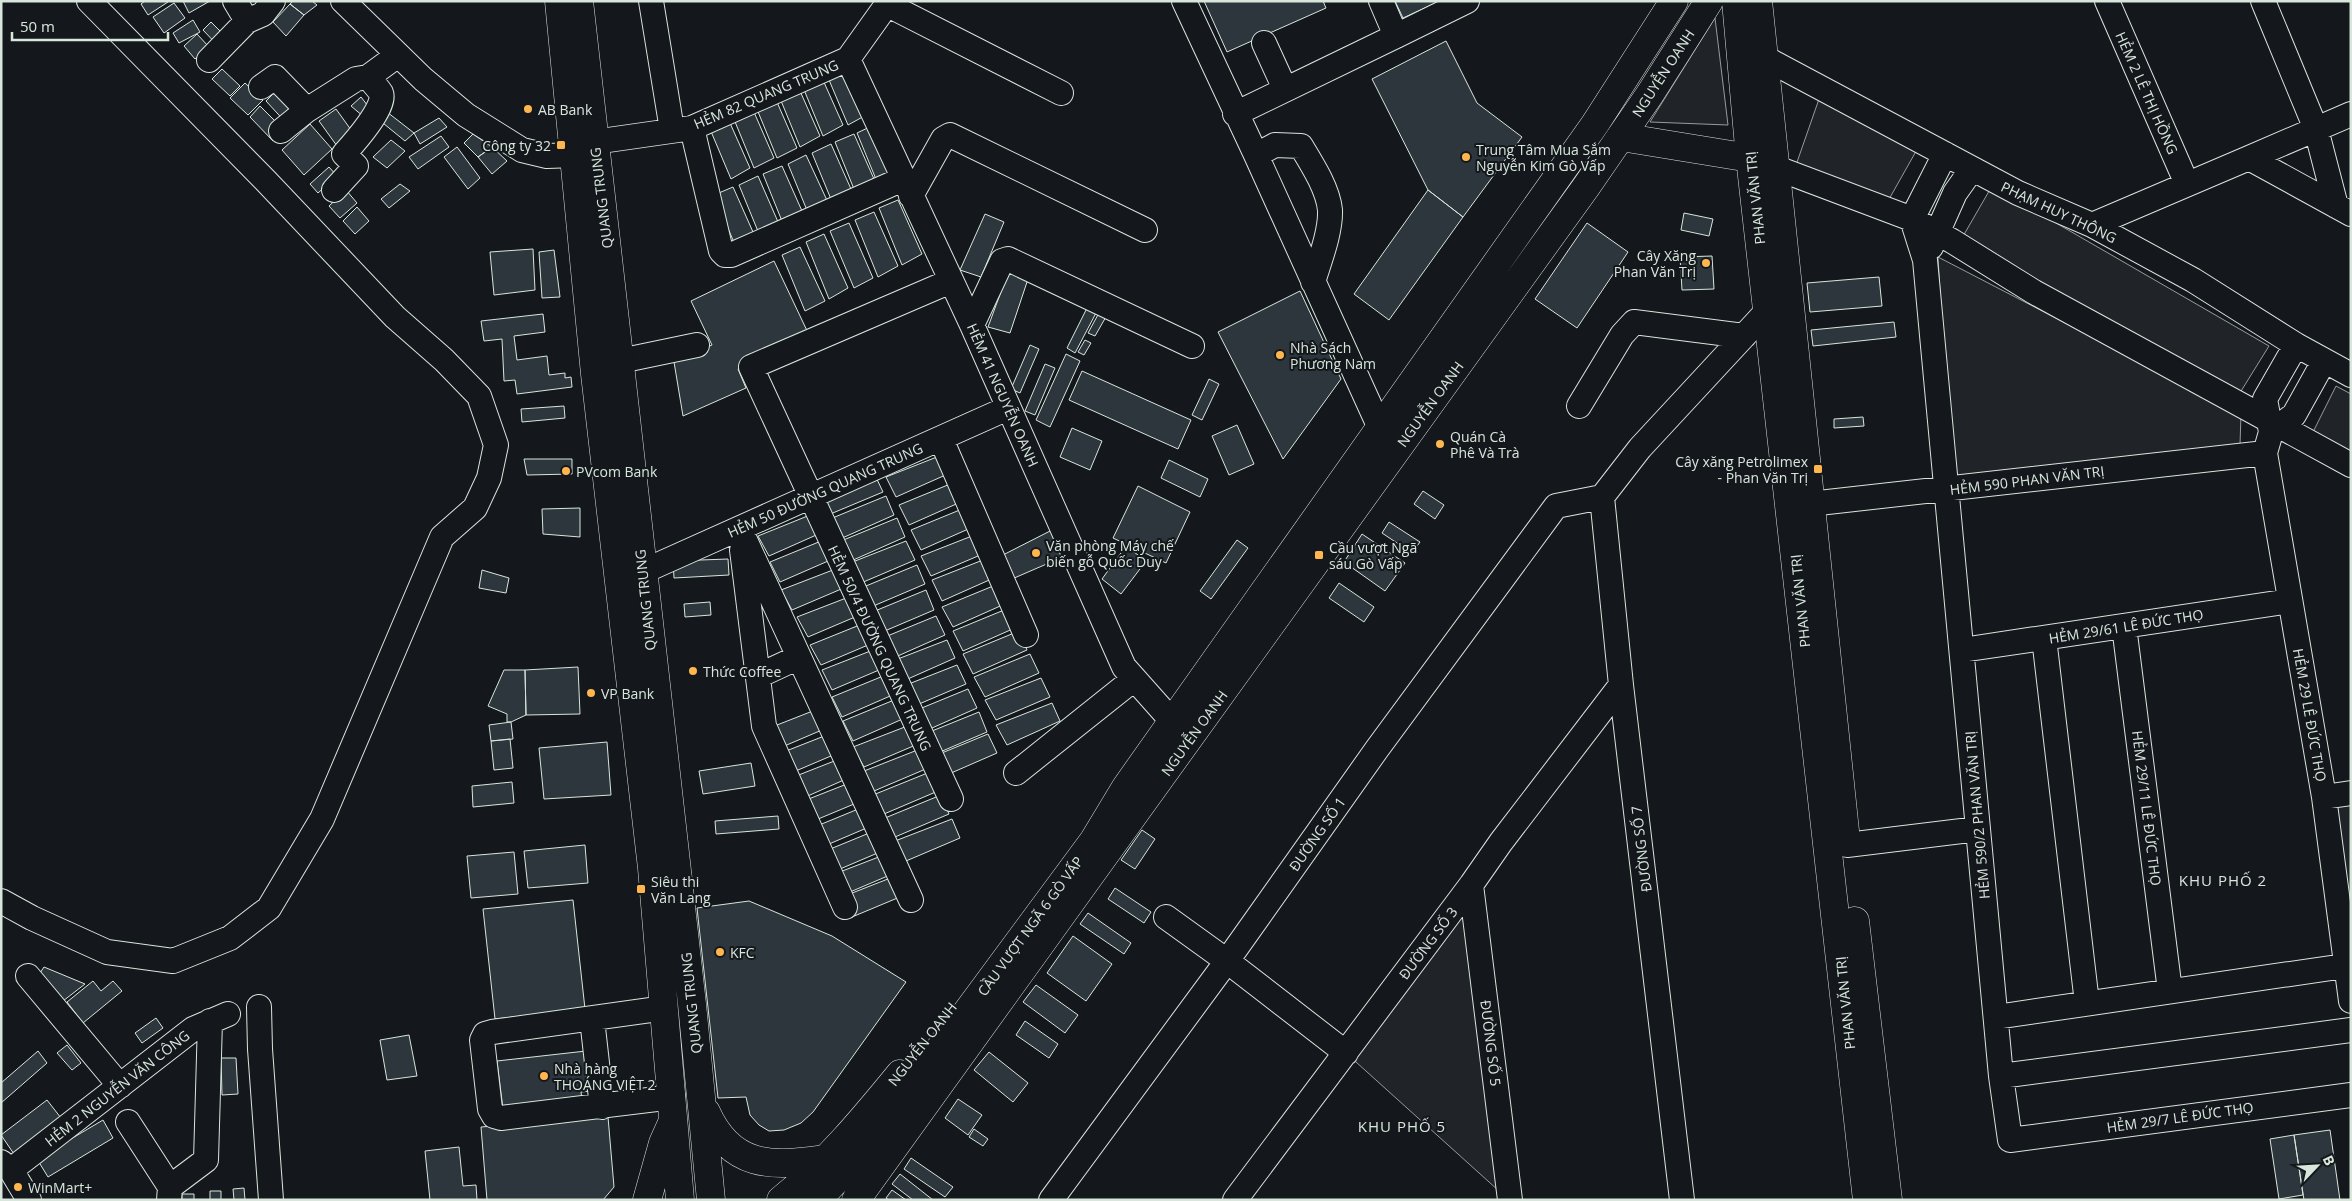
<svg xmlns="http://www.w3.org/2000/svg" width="2352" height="1201" viewBox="0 0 2352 1201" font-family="'Open Sans',sans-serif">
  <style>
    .green { fill: #202428; stroke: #939e99 }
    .building { fill: #2c363c; stroke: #d8e6dc }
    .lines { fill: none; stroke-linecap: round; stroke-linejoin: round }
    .minor-casing { stroke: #d8e6dc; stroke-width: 26 }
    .major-casing { stroke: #d8e6dc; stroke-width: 29 }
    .minor { stroke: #14181c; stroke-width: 24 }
    .major { stroke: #14181c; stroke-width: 28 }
    .poi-dot { fill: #ffb74d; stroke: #14181c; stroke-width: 2 }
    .labels { text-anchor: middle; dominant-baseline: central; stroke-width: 4; stroke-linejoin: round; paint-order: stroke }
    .street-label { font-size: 14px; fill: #d8e6dc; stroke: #14181c }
    .poi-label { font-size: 14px; fill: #d8e6dc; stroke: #14181c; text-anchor: start }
    .neighbourhood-label { font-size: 15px; letter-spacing: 1px; fill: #d8e6dc; stroke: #14181c }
  </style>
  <rect width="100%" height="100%" fill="#14181c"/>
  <path class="green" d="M1715 18 1728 125 1650 122Z
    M1819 99 1919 146 1888 201 1796 165Z
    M1992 186 2269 346 2238 396 1962 238Z
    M1938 257 2241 414 2240 445 1951 479Z
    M2336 386 2351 394V458L2311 436Z
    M2351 793V965L2324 797Z
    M1471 885 1509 1200 1346 1053Z"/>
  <path class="building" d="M145 1H168V2L148 15 141 4Z
    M183 1H210L189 13Z
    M293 1H312L317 5 304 15 290 4Z
    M1204 1H1323L1326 8 1227 52Z
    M1395 1H1440L1403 18Z
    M174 3 185 18 164 33 153 17Z
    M290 4 304 15 286 36 273 22Z
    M193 20 200 32 179 43 173 33Z
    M211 22 229 40 221 49 203 30Z
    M197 34 209 47 195 59 184 46Z
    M1446 41 1477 103 1522 137 1463 217 1428 190 1372 79Z
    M843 60 868 114 848 125 824 68Z
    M222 69 240 86 230 96 212 79Z
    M819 71 843 125 823 136 800 80Z
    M796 82 820 136 800 147 777 91Z
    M245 83 263 100 248 115 230 98Z
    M275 92 298 118 289 126 266 101Z
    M773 93 797 148 777 158 754 102Z
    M361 97 378 119 370 122 351 106Z
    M750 103 774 158 754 168 731 112Z
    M260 106 284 130 273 141 250 117Z
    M336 109 354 134 337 146 319 121Z
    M387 112 414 133 405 141 378 119Z
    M726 114 750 168 731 179 707 122Z
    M439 118 447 127 420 144 414 133Z
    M310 124 332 149 304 175 282 150Z
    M876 124 900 179 880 189 857 133Z
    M473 134 492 147 478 157 464 143Z
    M854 134 878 188 858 199 835 142Z
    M441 136 449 147 418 169 409 157Z
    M391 140 405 151 387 168 373 157Z
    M831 144 855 198 835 209 812 153Z
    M457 147 480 178 468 189 444 157Z
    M492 147 507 161 492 174 478 157Z
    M806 155 831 209 811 220 788 164Z
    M782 166 806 220 786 231 763 174Z
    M329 167 337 176 318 193 310 184Z
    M758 176 782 231 762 241 739 185Z
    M400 184 410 191 389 208 381 199Z
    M733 187 757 241 738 252 714 195Z
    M346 190 357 203 340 218 329 206Z
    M1428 190 1463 217 1389 320 1354 294Z
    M898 200 922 254 902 265 879 208Z
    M357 207 369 221 355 234 343 221Z
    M874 212 898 266 878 277 855 220Z
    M1684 213 1713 219 1709 236 1681 230Z
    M985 214 1004 222 981 277 960 270Z
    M849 223 873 278 854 288 830 231Z
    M1587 223 1628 252 1577 328 1535 299Z
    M824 234 848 288 829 299 806 242Z
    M800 247 825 301 805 311 782 255Z
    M533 249 535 290 494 295 490 252Z
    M554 250 560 297 542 298 539 252Z
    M1712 256 1714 289 1682 290 1680 257Z
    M774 261 810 337 738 369 746 388 683 416 674 362 712 345 691 301Z
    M1009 270 1029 276 1010 333 988 327Z
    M1879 277 1882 306 1810 312 1807 283Z
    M1300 291 1341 379 1283 459 1218 332Z
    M1087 308 1096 313 1075 353 1067 348Z
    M1100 311 1107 315 1095 336 1088 333Z
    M543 314 545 332 514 336 517 360 547 356 549 375 565 373V378L571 377 572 387 517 394 515 380 504 381 502 339 484 341 481 321Z
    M1894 322 1896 337 1813 346 1811 330Z
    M1085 340 1091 343 1084 355 1078 352Z
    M1030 345 1039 349 1020 393 1011 389Z
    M1066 354 1080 361 1050 427 1036 420Z
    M1045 364 1055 368 1035 415 1025 411Z
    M1082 371 1191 420 1178 449 1069 400Z
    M1209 379 1219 384 1202 420 1192 415Z
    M564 406 565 418 522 422 521 409Z
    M1863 417 1864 426 1834 428V419Z
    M1237 425 1254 464 1229 475 1212 436Z
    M1072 428 1102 441 1090 470 1060 457Z
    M942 455 950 473 896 497 886 477Z
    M524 459H572V474L527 475Z
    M1169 460 1208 479 1200 497 1161 478Z
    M874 473 883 492 828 515 818 496Z
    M955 482 963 501 909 525 899 505Z
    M1138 486 1190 512 1166 563 1113 538Z
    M1423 491 1444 505 1435 519 1414 504Z
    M886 496 894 515 840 539 830 519Z
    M967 507 975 526 921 550 911 530Z
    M580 508V537L543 534 542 509Z
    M815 513 823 532 769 556 758 536Z
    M897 518 905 537 851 561 841 541Z
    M1389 522 1420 542 1412 553 1382 533Z
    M1054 529 1065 556 1012 579 1001 556Z
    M977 534 985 553 931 576 921 556Z
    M1362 534 1405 563 1385 591 1344 562Z
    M826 539 835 558 780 582 770 562Z
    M1237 540 1248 548 1211 599 1200 591Z
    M906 541 915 560 861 583 850 563Z
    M1126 546 1146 561 1121 594 1102 579Z
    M988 558 996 577 942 601 932 580Z
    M728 559 729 575 674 578 673 561Z
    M917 565 925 584 871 607 861 588Z
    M838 568 846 587 792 610 781 590Z
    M482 570 509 578 506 593 479 588Z
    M1339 583 1374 607 1364 622 1329 598Z
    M998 584 1007 603 953 627 942 607Z
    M926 590 934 610 880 633 870 613Z
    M854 595 862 614 808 637 797 617Z
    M710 602 711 615 685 617 684 604Z
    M1009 608 1017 627 963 651 953 631Z
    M936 616 945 635 891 659 880 639Z
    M867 622 875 642 821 665 810 645Z
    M1019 631 1027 650 973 674 963 654Z
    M947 640 955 658 901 682 890 662Z
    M878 648 886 667 832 690 822 670Z
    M1030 654 1039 673 985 697 974 677Z
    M957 665 966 684 912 707 901 687Z
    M578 667 580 714 526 715 525 670Z
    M504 670H525L526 715 511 722H507V714L488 706Z
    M888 674 897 693 842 717 832 697Z
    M1041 678 1050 697 996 720 985 700Z
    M968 689 977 708 923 732 912 712Z
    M899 698 907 717 853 741 843 721Z
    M1052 703 1060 721 1007 745 996 725Z
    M828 705 836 724 782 747 772 727Z
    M979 712 987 732 933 755 922 735Z
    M511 722 513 739 491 741 489 725Z
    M910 725 918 744 864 767 853 747Z
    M837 731 845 750 791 773 781 753Z
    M988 734 997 753 942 777 932 757Z
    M510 739 513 768 494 770 491 741Z
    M607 742 611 795 544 799 539 748Z
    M920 749 928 768 874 791 864 771Z
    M847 756 855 775 801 799 791 778Z
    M751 763 755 786 703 794 699 771Z
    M930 772 938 791 884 814 873 795Z
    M857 780 866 799 811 822 801 802Z
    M512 782 514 803 473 807 472 786Z
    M941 795 949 814 895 837 885 818Z
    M868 805 876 824 822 847 812 828Z
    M778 816 779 829 716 834 715 821Z
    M952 819 960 838 906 861 895 841Z
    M879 829 887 849 833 872 823 852Z
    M1142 830 1155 839 1135 869 1121 860Z
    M585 845 588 883 528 888 524 851Z
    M514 852 518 894 471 898 467 856Z
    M889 853 897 872 843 895 832 875Z
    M898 875 907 894 852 917 842 897Z
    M1115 888 1151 912 1144 923 1108 899Z
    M573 900 585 1009 495 1019 483 909Z
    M749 901 832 936 906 982 813 1112 801 1123 784 1130 769 1131 759 1125 750 1115 746 1097 718 1098 697 908Z
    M1088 913 1131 943 1124 954 1080 924Z
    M1073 936 1112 964 1086 1001 1047 973Z
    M44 967 85 984 63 1001 40 973Z
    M93 981 101 991 113 981 122 991 83 1023 67 1002Z
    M1036 985 1078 1015 1065 1033 1023 1002Z
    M156 1018 163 1028 142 1043 135 1033Z
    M1025 1021 1058 1044 1049 1058 1016 1035Z
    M409 1035 417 1076 387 1080 380 1040Z
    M67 1045 81 1063 72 1070 57 1053Z
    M38 1051 47 1063 1 1103V1083Z
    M586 1051 591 1091 581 1092 582 1100 503 1109 497 1061Z
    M989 1052 1028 1083 1013 1102 974 1070Z
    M221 1058H236L238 1094 222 1095Z
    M958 1099 982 1115 968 1135 945 1118Z
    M47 1100 61 1118 14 1154 1 1135Z
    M608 1117 614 1187 603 1200H487L481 1127Z
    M103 1120 113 1138 48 1177 37 1159Z
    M974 1129 988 1139 983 1146 969 1137Z
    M2330 1130 2340 1200H2304L2294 1135Z
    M2294 1135 2303 1195 2279 1199 2270 1139Z
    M459 1147 463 1186 476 1185 477 1200H430L425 1151Z
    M911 1158 953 1187 945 1197 904 1169Z
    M900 1174 933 1200H913L892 1184Z
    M244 1188 245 1200H234L233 1189Z
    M892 1190 906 1200H889L886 1198Z
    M210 1191H221V1200H210Z
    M182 1194H194V1200H182Z"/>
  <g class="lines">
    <g class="minor-casing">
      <path id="minor" d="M235 1 247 21 263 14 273 1
        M343 1 423 79 466 115 522 150 547 156 575 155
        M651 1 672 130
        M1184 1 1256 155 1380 428
        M1381 1 1396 36 1467 1
        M2107 1 2187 184
        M2263 1 2316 129 2336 206
        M1264 43 1285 89
        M1763 57 2018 193 2092 225 2193 280 2296 345 2351 375
        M848 59 972 325 1124 667 1172 721
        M848 59 883 10 888 6 894 8 1061 93
        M209 60 247 21
        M261 87 275 77 307 110
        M1235 114 1396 36
        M692 128 721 251 725 255H731L903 179
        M281 131 307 110 356 79 368 77 398 55
        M594 142 692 128 848 59
        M1945 154 1912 219 1925 260 2001 1076 2010 1140 2351 1095
        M1256 155 1275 145 1301 146C1312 164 1328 189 1330 210 1331 232 1319 262 1313 282
        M2249 158 2351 114
        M1774 167 1912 219 1952 241 2034 292 2351 465
        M334 190 356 166 344 154C353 144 387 106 381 93 378 88 372 82 368 77
        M911 196 943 139 950 135 1145 230
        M2092 225 2249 158 2351 214
        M1931 247 1955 193 1972 169
        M972 325 1002 261 1008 259 1192 346
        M2296 345 2265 399 2271 432 2265 453 2324 797 2351 1001
        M620 361 697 345
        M1579 406 1622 335 1634 322 1744 336
        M2271 432 2294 415 2324 361
        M941 439 1026 635
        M1602 497 1621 685 1682 1200
        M1602 497 1640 448 1768 310
        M1792 506 2265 453
        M740 529 911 900
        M742 550 764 726 845 907
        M642 572 1008 408
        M2124 626 2170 991
        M2044 638 2087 1003
        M1962 650 2290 601
        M758 676 799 657
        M1016 773 1134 679
        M2324 797 2351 793
        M951 799 751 367 951 281
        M1847 845 1978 829
        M1471 885 1510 1200
        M1 901 32 918 107 952 173 961 230 938 269 908 322 819 442 537 475 508 489 478 496 445 479 396 444 360 395 317 265 180 89 1
        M1166 917 1227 961 1346 1053
        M28 976 120 1086
        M259 1007 260 1049 271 1200
        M665 1008 492 1032 485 1034 482 1040 490 1109 494 1116 501 1118 673 1097
        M1996 1017 2351 965
        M592 1019 602 1107
        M2001 1076 2351 1030
        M128 1122 170 1187
        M1 1162 11 1170 29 1200
        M11 1170 193 1029 228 1014
        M169 1200 170 1187 206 1160 210 1021
        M1051 1200 1227 961 1377 749 1556 506 1602 497
        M1235 1200 1471 885 1501 842 1621 685"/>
    </g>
    <g class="major-casing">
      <path id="major" d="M559 1 595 374 652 868 680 1200
        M579 1 692 1004 711 1200
        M1736 1 1750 158 1867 1200
        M1758 1 1845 831
        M1621 137 1750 158
        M1855 921 1888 1200
        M706 1112C731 1168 771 1167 824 1159
        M647 1200 663 1143 672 1123
        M781 1200C826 1164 864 1118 900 1074
        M817 1200 865 1150 1094 840 1126 787 1595 124 1674 1
        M856 1200 1586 187 1650 94 1709 1"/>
    </g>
    <use href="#minor" class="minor"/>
    <use href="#major" class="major"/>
  </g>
  <g class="poi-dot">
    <circle cx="528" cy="109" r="5"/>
    <rect x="556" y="140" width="10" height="10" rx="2.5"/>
    <circle cx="1466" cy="157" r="5"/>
    <circle cx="1706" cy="263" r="5"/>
    <circle cx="1280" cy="355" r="5"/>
    <circle cx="1440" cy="444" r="5"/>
    <rect x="1813" y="464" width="10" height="10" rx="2.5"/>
    <circle cx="566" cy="471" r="5"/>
    <circle cx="1036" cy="553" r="5"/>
    <rect x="1314" y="550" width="10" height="10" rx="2.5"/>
    <circle cx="693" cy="671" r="5"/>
    <circle cx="591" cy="693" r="5"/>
    <rect x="636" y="884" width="10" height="10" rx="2.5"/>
    <circle cx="720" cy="952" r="5"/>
    <circle cx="544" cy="1076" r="5"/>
    <circle cx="18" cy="1187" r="5"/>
  </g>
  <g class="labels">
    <g class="street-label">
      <text transform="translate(1663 73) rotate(-57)">NGUYỄN OANH</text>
      <text transform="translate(2147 93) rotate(66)">HẺM 2 LÊ THỊ HỒNG</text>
      <text transform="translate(766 94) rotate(-23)">HẺM 82 QUANG TRUNG</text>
      <text transform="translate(601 198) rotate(-97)">QUANG TRUNG</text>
      <text transform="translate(1755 198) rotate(-96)">PHAN VĂN TRỊ</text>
      <text transform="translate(2059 212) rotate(25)">PHẠM HUY THÔNG</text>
      <text transform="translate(1003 395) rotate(66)">HẺM 41 NGUYỄN OANH</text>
      <text transform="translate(1430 404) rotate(-54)">NGUYỄN OANH</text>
      <text transform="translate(2027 480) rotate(-7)">HẺM 590 PHAN VĂN TRỊ</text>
      <text transform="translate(825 490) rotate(-24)">HẺM 50 ĐƯỜNG QUANG TRUNG</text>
      <text transform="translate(645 600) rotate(-96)">QUANG TRUNG</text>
      <text transform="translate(1800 601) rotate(-96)">PHAN VĂN TRỊ</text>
      <text transform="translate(2126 626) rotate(-9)">HẺM 29/61 LÊ ĐỨC THỌ</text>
      <text transform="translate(880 648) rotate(65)">HẺM 50/4 ĐƯỜNG QUANG TRUNG</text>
      <text transform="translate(2310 715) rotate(80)">HẺM 29 LÊ ĐỨC THỌ</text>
      <text transform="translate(1194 733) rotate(-54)">NGUYỄN OANH</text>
      <text transform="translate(2147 808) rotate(83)">HẺM 29/11 LÊ ĐỨC THỌ</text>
      <text transform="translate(1977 815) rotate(-95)">HẺM 590/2 PHAN VĂN TRỊ</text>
      <text transform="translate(1317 834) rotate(-55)">ĐƯỜNG SỐ 1</text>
      <text transform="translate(1641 849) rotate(-97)">ĐƯỜNG SỐ 7</text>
      <text transform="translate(1030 926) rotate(-54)">CẦU VƯỢT NGÃ 6 GÒ VẤP</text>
      <text transform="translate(1428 943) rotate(-53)">ĐƯỜNG SỐ 3</text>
      <text transform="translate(691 1003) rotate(-96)">QUANG TRUNG</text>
      <text transform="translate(1845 1003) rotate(-96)">PHAN VĂN TRỊ</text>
      <text transform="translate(1491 1043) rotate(83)">ĐƯỜNG SỐ 5</text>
      <text transform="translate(922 1044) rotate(-52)">NGUYỄN OANH</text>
      <text transform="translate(117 1088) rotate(-38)">HẺM 2 NGUYỄN VĂN CÔNG</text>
      <text transform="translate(2180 1117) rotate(-8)">HẺM 29/7 LÊ ĐỨC THỌ</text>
    </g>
    <g class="poi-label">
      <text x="538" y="109">AB Bank</text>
      <text x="551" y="145" text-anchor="end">Công ty 32</text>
      <text x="1476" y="149">Trung Tâm Mua Sắm<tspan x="1476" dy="16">Nguyễn Kim Gò Vấp</tspan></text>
      <text x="1696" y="255" text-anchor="end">Cây Xăng<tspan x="1696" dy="16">Phan Văn Trị</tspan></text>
      <text x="1290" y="347">Nhà Sách<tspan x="1290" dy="16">Phương Nam</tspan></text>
      <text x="1450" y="436">Quán Cà<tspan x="1450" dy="16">Phê Và Trà</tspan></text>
      <text x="1808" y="461" text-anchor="end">Cây xăng Petrolimex<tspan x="1808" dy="16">- Phan Văn Trị</tspan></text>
      <text x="576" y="471">PVcom Bank</text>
      <text x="1046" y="545">Văn phòng Máy chế<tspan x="1046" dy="16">biến gỗ Quốc Duy</tspan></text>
      <text x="1329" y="547">Cầu vượt Ngã<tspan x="1329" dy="16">sáu Gò Vấp</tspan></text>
      <text x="703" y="671">Thức Coffee</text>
      <text x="601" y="693">VP Bank</text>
      <text x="651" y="881">Siêu thi<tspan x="651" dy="16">Văn Lang</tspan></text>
      <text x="730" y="952">KFC</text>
      <text x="554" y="1068">Nhà hàng<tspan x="554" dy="16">THOÁNG VIỆT 2</tspan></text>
      <text x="28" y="1187">WinMart+</text>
    </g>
    <g class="neighbourhood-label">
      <text x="2223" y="880">KHU PHỐ 2</text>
      <text x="1402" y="1126">KHU PHỐ 5</text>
    </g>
  </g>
  <rect width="2352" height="1201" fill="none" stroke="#d8e6dc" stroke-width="5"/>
  <g transform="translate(2317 1166) rotate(65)" stroke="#14181c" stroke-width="4" paint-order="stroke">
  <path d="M0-4L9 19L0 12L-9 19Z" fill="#d8e6dc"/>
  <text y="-8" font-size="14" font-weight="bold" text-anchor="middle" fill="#d8e6dc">B</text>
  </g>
  <path d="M12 32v8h156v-8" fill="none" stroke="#d8e6dc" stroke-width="2.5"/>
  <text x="20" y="32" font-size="15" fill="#d8e6dc" stroke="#14181c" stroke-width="4" paint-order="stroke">50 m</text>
</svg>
